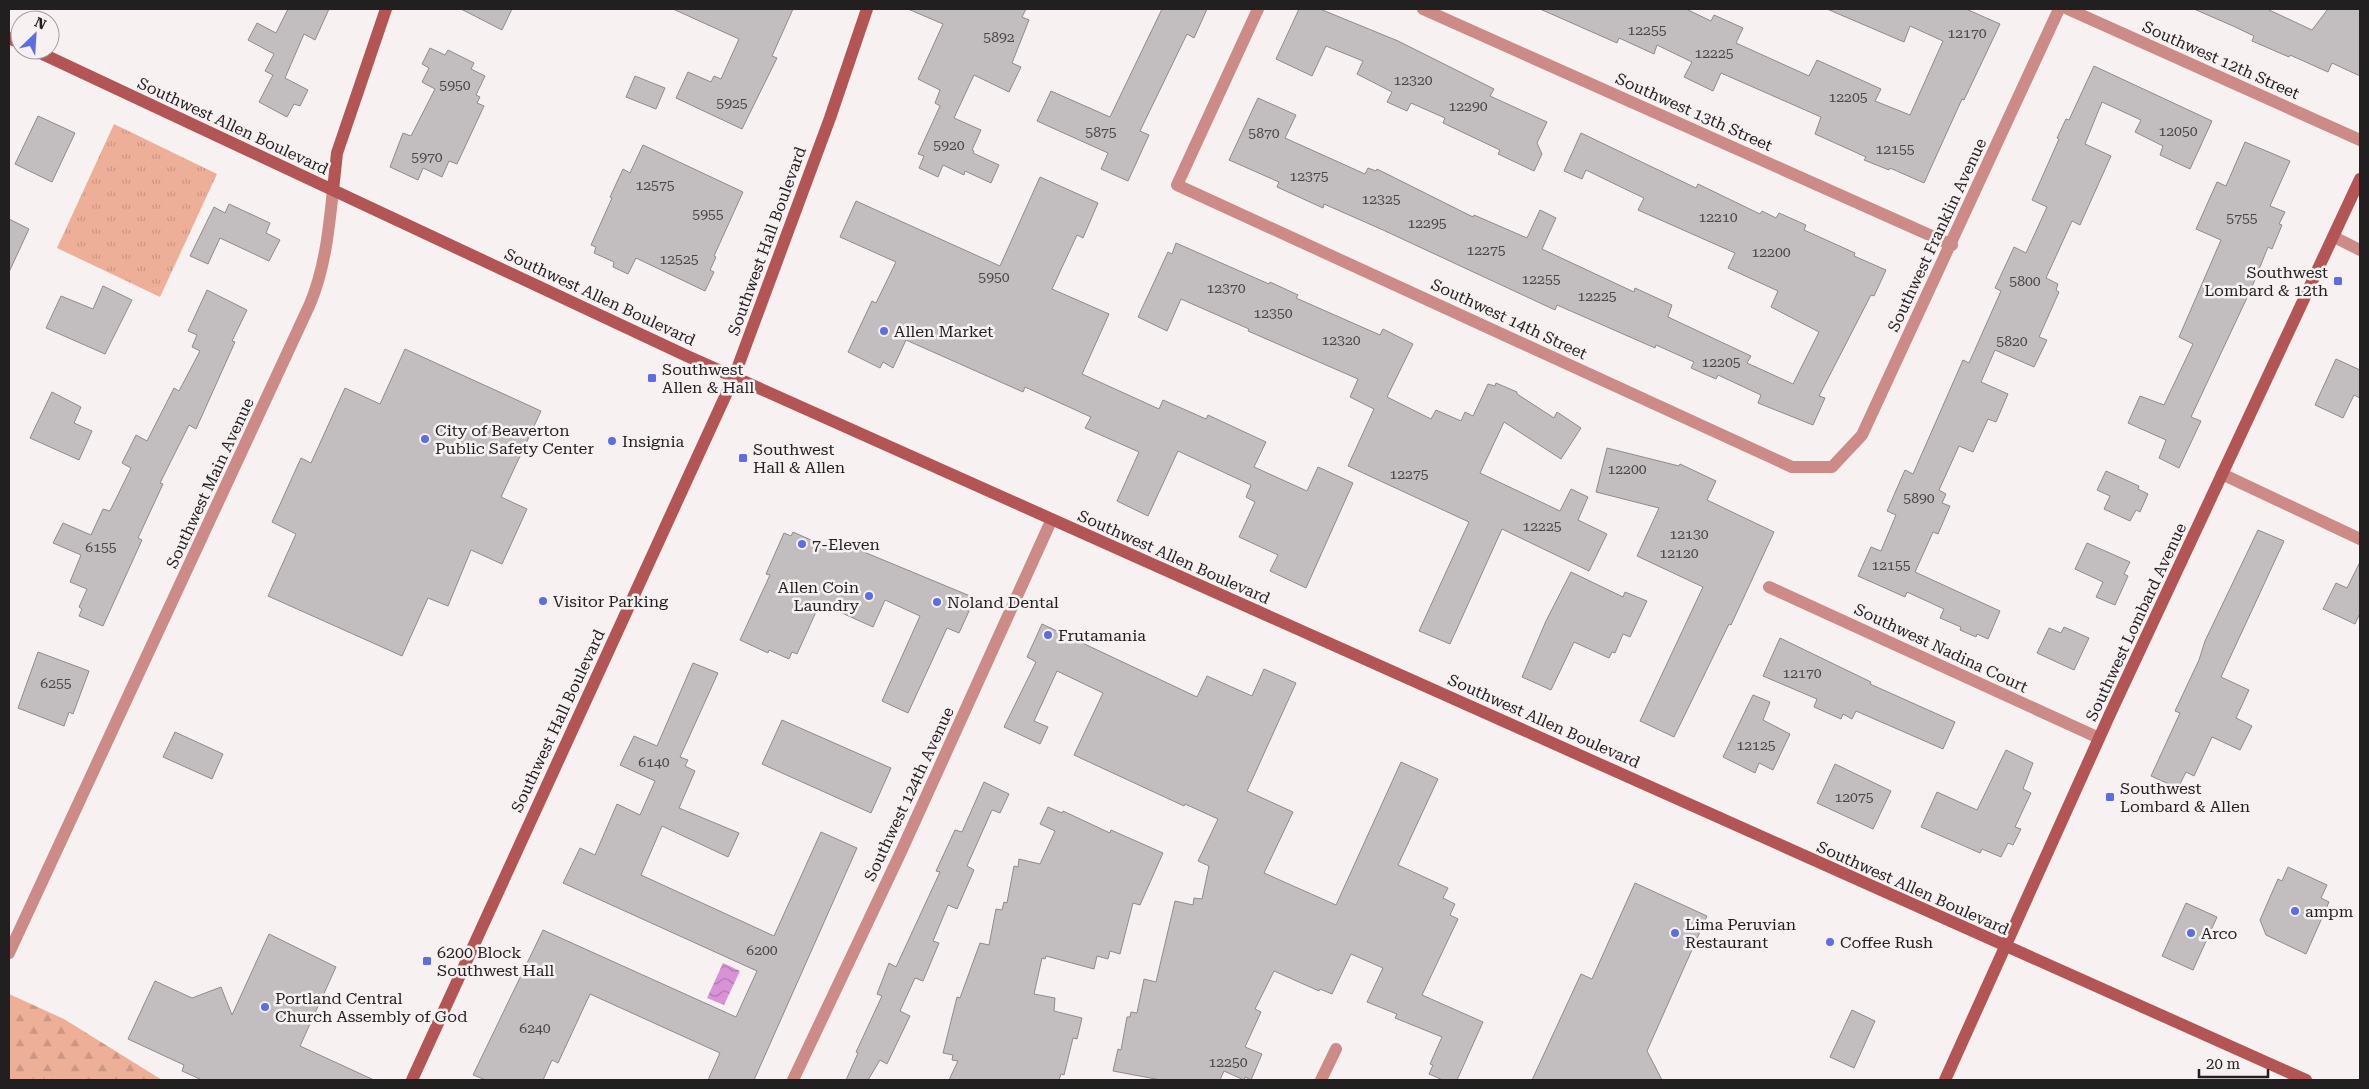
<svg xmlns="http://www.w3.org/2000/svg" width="2369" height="1089" viewBox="0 0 2369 1089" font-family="'Roboto Serif',serif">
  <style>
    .grass { fill: url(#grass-tufts) }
    .forest { fill: url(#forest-firs) }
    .wetland { fill: url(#wetland-marsh) }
    .water { fill: url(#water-waves) }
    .building { fill: #c2bdbf; stroke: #8f8b8d }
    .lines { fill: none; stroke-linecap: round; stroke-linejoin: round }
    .street { stroke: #cc8b87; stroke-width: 12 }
    .secondary { stroke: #b35554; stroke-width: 12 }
    .poi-dot { fill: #5b6ee5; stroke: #f7f1f2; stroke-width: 2 }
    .labels { text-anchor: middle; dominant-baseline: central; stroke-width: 5; stroke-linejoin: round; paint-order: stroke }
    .number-label { font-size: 14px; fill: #494648 }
    .street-label { font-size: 16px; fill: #211f20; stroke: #f7f1f2 }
    .poi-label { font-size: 16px; fill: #211f20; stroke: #f7f1f2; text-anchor: start }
  </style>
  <defs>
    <pattern id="grass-tufts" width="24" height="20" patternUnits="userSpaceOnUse" patternTransform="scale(1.25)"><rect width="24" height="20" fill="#eeaf98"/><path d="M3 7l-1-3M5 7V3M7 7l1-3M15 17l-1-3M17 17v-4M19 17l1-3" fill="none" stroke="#cc9683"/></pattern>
    <pattern id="forest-firs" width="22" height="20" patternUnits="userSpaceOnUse" patternTransform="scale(1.25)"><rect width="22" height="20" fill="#eeaf98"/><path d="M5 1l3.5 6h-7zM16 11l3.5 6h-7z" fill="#cc9683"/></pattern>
    <pattern id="wetland-marsh" width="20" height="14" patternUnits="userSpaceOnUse" patternTransform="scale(1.25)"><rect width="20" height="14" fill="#eeaf98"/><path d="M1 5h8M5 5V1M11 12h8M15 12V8" fill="none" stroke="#cc9683"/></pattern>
    <pattern id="water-waves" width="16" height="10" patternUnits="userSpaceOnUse" patternTransform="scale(1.25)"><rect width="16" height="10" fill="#d893d6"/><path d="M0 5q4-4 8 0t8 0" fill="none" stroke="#af77ad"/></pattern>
  </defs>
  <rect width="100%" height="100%" fill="#f7f1f2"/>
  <path class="grass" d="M114 124 217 174 160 297 57 248Z"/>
  <path class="forest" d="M9 994 64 1019 162 1080H9Z"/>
  <path class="wetland" d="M44 1071 70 1080H32Z"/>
  <path class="water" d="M723 963 740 971 724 1005 707 998Z"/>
  <path class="building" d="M288 9H329L315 40 304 34 285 78 308 90 300 106 294 104 287 117 259 102 273 75 265 71 274 54 248 40 257 23 276 33Z
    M461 9H512L502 30Z
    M673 9H793L772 56 777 58 742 129 676 98 688 72 711 82 714 76 721 79 739 39Z
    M908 9H1026L1022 17 1029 20 1012 63 1021 67 1009 92 974 75 954 118 981 130 972 150 974 151 973 153 999 165 991 183 965 171 964 175 943 165 938 177 919 168 924 156 918 154 940 106 935 103 940 90 918 79 943 24Z
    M1162 9H1207L1194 38 1187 34 1140 131 1149 135 1128 181 1101 169 1108 153 1037 121 1051 91 1110 117Z
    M1299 9H1320L1398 41 1494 89 1490 96 1547 122 1537 143 1542 154 1534 171 1498 154 1500 150 1443 123 1445 118 1411 103 1407 111 1387 102 1392 92 1357 74 1363 61 1326 46 1312 76 1276 59Z
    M1540 9H1686L1711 21 1714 15 1743 28 1736 43 1809 76 1817 60 1881 89 1875 101 1910 115 1943 41 1910 26 1904 42 1827 9H1966L2000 24 1964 100 1962 99 1924 183 1890 168 1889 170 1864 160 1866 157 1815 134 1821 117 1721 73 1713 91 1684 77 1692 62 1657 45 1654 54 1619 38 1617 43Z
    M2194 9H2267L2312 30 2328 9H2360V76L2332 63 2328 72 2290 55 2289 57 2252 41 2254 36 2233 26Z
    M430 48 445 55 448 50 474 63 471 69 485 76 476 95 480 97 477 103 484 106 457 164 449 161 442 177 423 168 418 180 390 167 403 133 411 136 435 89 422 82 429 68 422 64Z
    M2094 66 2212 121 2190 169 2160 155 2163 146 2135 132 2141 120 2102 102 2085 144 2111 156 2080 225 2072 221 2046 278 2058 284 2056 290 2059 292 2039 337 2047 340 2034 367 1995 350 1981 382 2008 394 1996 422 1988 419 1973 452 1959 446 1939 490 1946 494 1942 503 1950 506 1938 534 1933 532 1915 572 2000 611 1988 639 1977 634 1976 637 1960 630 1961 627 1940 618 1944 609 1907 592 1905 597 1858 576 1871 547 1881 551 1896 515 1887 511 1905 470 1913 474 1963 360 1969 363 2001 291 1995 288 2014 247 2026 253 2047 207 2032 200 2059 139 2057 138 2066 119 2069 120Z
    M635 76 665 88 656 109 626 97Z
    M1258 98 1296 115 1285 138 1365 174 1368 168 1376 171 1377 169 1473 217 1474 215 1527 238 1540 210 1556 218 1542 249 1634 292 1635 288 1672 305 1668 317 1751 356 1747 363 1793 384 1819 332 1771 307 1778 291 1728 268 1735 253 1638 210 1644 198 1625 189 1586 170 1582 179 1564 171 1581 133 1696 188 1698 184 1760 214 1762 211 1776 218 1779 213 1806 225 1804 230 1855 253 1854 256 1886 270 1874 296 1871 295 1819 396 1825 398 1813 425 1758 403 1761 395 1718 375 1716 379 1691 368 1694 362 1656 345 1655 348 1557 305 1555 310 1383 230 1324 204 1323 208 1277 187 1279 182 1229 160Z
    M38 116 75 133 52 182 15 164Z
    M2245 142 2290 161 2270 206 2285 212 2279 224 2282 225 2272 249 2268 247 2252 287 2191 417 2201 421 2179 468 2159 458 2166 440 2128 423 2140 396 2164 405 2193 344 2179 337 2221 240 2196 229 2217 182 2226 186Z
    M643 145 743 192 714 256 716 257 710 270 714 272 705 291 636 258 628 274 613 267 614 262 594 253 596 247 591 245 612 198 610 197 623 169 630 173Z
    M1040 177 1098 203 1083 238 1077 235 1052 289 1109 314 1082 374 1159 409 1163 400 1206 419 1208 415 1266 442 1254 467 1307 491 1318 467 1353 483 1306 588 1270 571 1278 555 1239 537 1255 502 1246 497 1251 485 1178 451 1148 516 1117 501 1139 452 1085 428 1091 417 1025 387 1023 392 906 340 893 368 883 362 880 368 848 352 872 301 876 303 896 262 840 237 856 201 1000 266Z
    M229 204 270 223 266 233 280 240 269 261 220 238 208 264 190 256 214 207 225 213Z
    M9 219 29 229 9 272Z
    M1176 243 1269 284 1270 282 1298 295 1296 298 1380 335 1383 329 1413 344 1387 397 1431 419 1436 410 1461 421 1465 412 1473 416 1488 384 1495 386 1496 383 1517 392V394L1554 418 1557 412 1581 428 1561 459 1504 422 1480 473 1560 511 1571 489 1588 497 1578 520 1607 534 1589 571 1502 529 1450 644 1419 631 1469 522 1348 466 1374 409 1350 397 1358 379 1248 331 1249 329 1181 299 1167 331 1138 317 1168 252 1172 254Z
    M103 286 132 300 105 354 46 328 61 296 93 309Z
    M207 290 247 310 232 341 235 342 196 429 189 425 160 483 163 484 138 538 142 540 103 626 79 616 82 609 79 607 87 589 70 582 81 555 53 543 63 523 91 535 103 509 110 511 131 468 122 463 136 435 147 441 174 388 179 391 200 351 192 347 197 335 188 331Z
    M405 349 541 411 501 497 527 509 502 564 471 550 448 606 428 598 402 656 268 596 296 534 272 522 301 458 311 463 345 388 380 404Z
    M2336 359 2360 370V398L2354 395 2343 418 2315 405Z
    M52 392 81 407 74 423 92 431 79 460 30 438Z
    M1607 448 1679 466 1680 464 1716 481 1707 500 1774 532 1731 625 1729 624 1674 737 1640 721 1703 587 1637 556 1659 508 1596 492Z
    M2106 471 2139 486 2138 489 2148 494 2140 512 2136 510 2130 521 2104 509 2110 496 2097 490Z
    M2258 530 2284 541 2221 677 2249 690 2236 718 2252 726 2240 750 2212 737 2194 776 2186 772 2178 788 2151 776 2180 713 2175 711 2199 660 2205 641Z
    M793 532 831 549 835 540 975 598 959 633 947 628 908 713 882 701 920 616 885 600 873 627 820 603 797 654 792 652 789 659 769 650 768 653 740 640 770 575 766 574 784 533 791 536Z
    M2087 543 2130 562 2124 574 2128 576 2115 605 2096 597 2103 582 2075 569Z
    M2360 562V613L2355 624 2323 609 2336 583 2347 588Z
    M1571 572 1623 597 1625 592 1647 601 1630 637 1623 634 1615 653 1612 652 1609 658 1574 642 1551 690 1522 677 1546 621Z
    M1042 624 1197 697 1207 676 1252 696 1264 669 1296 683 1247 791 1293 812 1264 873 1336 905 1401 762 1438 779 1398 865 1448 888 1443 898 1455 904 1450 915 1458 919 1422 995 1483 1022 1457 1080H1443L1429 1074 1433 1065 1430 1064 1442 1037 1395 1018 1397 1014 1367 1002 1383 968 1351 954 1332 994 1320 989 1319 991 1274 971 1255 1009 1261 1012 1245 1047 1262 1054 1251 1080 1245 1077 1244 1080 1224 1071 1220 1080H1161L1113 1071 1118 1049 1121 1050 1127 1017H1130L1131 1012 1137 1013 1144 979 1156 982 1175 901 1193 905 1194 898 1202 899 1209 866 1198 861 1218 819 1185 804 1184 806 1074 755 1103 693 1057 671 1034 721 1048 727 1040 744 1004 727 1036 662 1027 657Z
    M2064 627 2089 638 2074 670 2037 653 2049 628 2061 633Z
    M1780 638 1871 682 1870 684 1955 722 1943 749 1856 711 1852 719 1843 714 1841 719 1814 707 1817 699 1763 676Z
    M38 652 89 671 73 714 69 712 64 726 18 708Z
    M693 663 718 673 680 757 688 760 685 766 695 771 679 808 739 833 728 857 662 826 641 875 774 936 821 832 857 848 754 1080H708L720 1053 590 994 558 1063 552 1060 543 1080H486L473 1075 543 930 736 1017 757 971 563 883 580 848 595 855 617 804 640 815 655 781 620 765 634 736 657 746Z
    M1753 695 1770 702 1763 720 1790 734 1773 770 1759 763 1755 773 1723 757Z
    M782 720 891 768 871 813 762 764Z
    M175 732 223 754 212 779 163 757Z
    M2006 750 2033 763 2023 789 2031 793 2015 827 2021 829 2013 845 2008 843 2001 857 1982 849 1980 853 1921 827 1937 792 1977 810Z
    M1835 764 1891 791 1873 829 1817 803Z
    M984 782 1009 794 1000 813 992 810 967 866 974 870 957 909 948 905 933 941 939 943 923 981 915 978 900 1011 910 1016 887 1064 880 1060 868 1080H846L858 1053 856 1052 882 996 877 994 889 963 896 967 940 872 936 871 955 830 962 832Z
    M1048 807 1062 813 1063 811 1110 833 1111 830 1163 853 1140 905 1133 903 1120 954 1110 951 1108 959 1097 956 1094 969 1046 956 1045 959 1042 958 1034 994 1055 998 1054 1011 1082 1018 1077 1039 1073 1038 1064 1075 1061 1074 1059 1080H949L958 1061 952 1060 953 1055 943 1053 957 997 960 998 980 943 989 945 996 909 1002 910 1004 902 1007 903 1014 866 1018 867 1019 859 1040 864 1055 831 1040 824Z
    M2288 867 2327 885 2321 898 2329 902 2306 954 2266 935 2260 920 2278 879 2282 881Z
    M1635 883 1707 916 1647 1051 1662 1080H1532L1581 974 1592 979Z
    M2186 903 2217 917 2193 970 2162 956Z
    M269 934 336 967 300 1046 374 1080H202L182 1071 184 1065 128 1039 155 981 192 998 221 987 232 1015Z
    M1852 1010 1875 1021 1854 1068 1830 1057Z"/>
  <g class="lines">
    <path class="street" d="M1258 9 1177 185 1792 467H1832L1862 435 2059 9
      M1423 9 1952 245
      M2068 9 2360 140
      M2334 237 2360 250
      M2222 474 2360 539
      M1769 587 2099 738
      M9 953 310 304C325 268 329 229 333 190
      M793 1080 900 854 1051 521
      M1321 1080 1336 1049"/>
    <path class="secondary" d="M9 38 20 43
      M34 50 687 356 2306 1080
      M333 190 337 153 386 9
      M412 1080 734 377 830 118 867 9
      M1945 1080 2110 714 2360 179"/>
  </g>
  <g class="poi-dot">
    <rect x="2333" y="276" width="10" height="10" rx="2.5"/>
    <circle cx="884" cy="331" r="5"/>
    <rect x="647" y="373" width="10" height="10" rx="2.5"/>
    <circle cx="425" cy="439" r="5"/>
    <circle cx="612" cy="441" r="5"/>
    <rect x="738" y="453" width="10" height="10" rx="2.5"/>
    <circle cx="802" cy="544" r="5"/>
    <circle cx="869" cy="596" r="5"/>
    <circle cx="543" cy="601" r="5"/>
    <circle cx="937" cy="602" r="5"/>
    <circle cx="1048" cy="635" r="5"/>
    <rect x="2105" y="792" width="10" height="10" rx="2.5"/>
    <circle cx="2295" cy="911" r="5"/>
    <circle cx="1675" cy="933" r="5"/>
    <circle cx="2191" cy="933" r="5"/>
    <circle cx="1830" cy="942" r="5"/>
    <rect x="422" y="956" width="10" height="10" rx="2.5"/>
    <circle cx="265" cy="1007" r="5"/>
  </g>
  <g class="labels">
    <g class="number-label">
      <text x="1647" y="30">12255</text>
      <text x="1967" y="33">12170</text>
      <text x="999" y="37">5892</text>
      <text x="1714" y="53">12225</text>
      <text x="1413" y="80">12320</text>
      <text x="455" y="85">5950</text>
      <text x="1848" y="97">12205</text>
      <text x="732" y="103">5925</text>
      <text x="1468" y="106">12290</text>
      <text x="2178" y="131">12050</text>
      <text x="1101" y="132">5875</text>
      <text x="1264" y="133">5870</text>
      <text x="949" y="145">5920</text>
      <text x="1895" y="149">12155</text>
      <text x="427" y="157">5970</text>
      <text x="1309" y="176">12375</text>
      <text x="655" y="185">12575</text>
      <text x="1381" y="199">12325</text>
      <text x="708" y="214">5955</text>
      <text x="1718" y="217">12210</text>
      <text x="2242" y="218">5755</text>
      <text x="1427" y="223">12295</text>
      <text x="1486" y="250">12275</text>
      <text x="1771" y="252">12200</text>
      <text x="679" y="259">12525</text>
      <text x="994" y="277">5950</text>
      <text x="1541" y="279">12255</text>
      <text x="2025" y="281">5800</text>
      <text x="1226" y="288">12370</text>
      <text x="1597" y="296">12225</text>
      <text x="1273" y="313">12350</text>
      <text x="1341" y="340">12320</text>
      <text x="2012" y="341">5820</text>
      <text x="1721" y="362">12205</text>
      <text x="1627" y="469">12200</text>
      <text x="1409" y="474">12275</text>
      <text x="1919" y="498">5890</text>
      <text x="1542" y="526">12225</text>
      <text x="1689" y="534">12130</text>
      <text x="101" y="547">6155</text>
      <text x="1679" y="553">12120</text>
      <text x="1891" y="565">12155</text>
      <text x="1802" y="673">12170</text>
      <text x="56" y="683">6255</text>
      <text x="1756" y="745">12125</text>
      <text x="654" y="762">6140</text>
      <text x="1854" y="797">12075</text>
      <text x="762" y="950">6200</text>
      <text x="535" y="1028">6240</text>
      <text x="1228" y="1062">12250</text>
    </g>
    <g class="street-label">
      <text transform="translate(2221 60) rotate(24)">Southwest 12th Street</text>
      <text transform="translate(1694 112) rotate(24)">Southwest 13th Street</text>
      <text transform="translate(233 126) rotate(25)">Southwest Allen Boulevard</text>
      <text transform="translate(1937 235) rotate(-65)">Southwest Franklin Avenue</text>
      <text transform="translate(767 241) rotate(-70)">Southwest Hall Boulevard</text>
      <text transform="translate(600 297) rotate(25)">Southwest Allen Boulevard</text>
      <text transform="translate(1509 319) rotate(25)">Southwest 14th Street</text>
      <text transform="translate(210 483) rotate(-65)">Southwest Main Avenue</text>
      <text transform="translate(1174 557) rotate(24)">Southwest Allen Boulevard</text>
      <text transform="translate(2136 622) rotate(-65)">Southwest Lombard Avenue</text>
      <text transform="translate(1941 648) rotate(25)">Southwest Nadina Court</text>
      <text transform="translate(558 721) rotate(-65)">Southwest Hall Boulevard</text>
      <text transform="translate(1544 721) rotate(24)">Southwest Allen Boulevard</text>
      <text transform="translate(909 794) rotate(-65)">Southwest 124th Avenue</text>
      <text transform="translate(1913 888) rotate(24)">Southwest Allen Boulevard</text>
    </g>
    <g class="poi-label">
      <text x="2328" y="272" text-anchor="end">Southwest<tspan x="2328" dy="18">Lombard &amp; 12th</tspan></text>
      <text x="894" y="331">Allen Market</text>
      <text x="662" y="369">Southwest<tspan x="662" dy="18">Allen &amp; Hall</tspan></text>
      <text x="435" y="430">City of Beaverton<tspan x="435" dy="18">Public Safety Center</tspan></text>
      <text x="622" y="441">Insignia</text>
      <text x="753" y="449">Southwest<tspan x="753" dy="18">Hall &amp; Allen</tspan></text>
      <text x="812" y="544">7-Eleven</text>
      <text x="859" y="587" text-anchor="end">Allen Coin<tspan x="859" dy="18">Laundry</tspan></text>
      <text x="553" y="601">Visitor Parking</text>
      <text x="947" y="602">Noland Dental</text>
      <text x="1058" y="635">Frutamania</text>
      <text x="2120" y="788">Southwest<tspan x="2120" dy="18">Lombard &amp; Allen</tspan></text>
      <text x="2305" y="911">ampm</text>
      <text x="1685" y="924">Lima Peruvian<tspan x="1685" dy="18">Restaurant</tspan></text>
      <text x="2201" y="933">Arco</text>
      <text x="1840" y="942">Coffee Rush</text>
      <text x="437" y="952">6200 Block<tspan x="437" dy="18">Southwest Hall</tspan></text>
      <text x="275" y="998">Portland Central<tspan x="275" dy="18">Church Assembly of God</tspan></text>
    </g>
  </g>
  <rect width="2369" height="1089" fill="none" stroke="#211f20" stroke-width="20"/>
  <g transform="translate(35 35) rotate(25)"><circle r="24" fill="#f7f1f2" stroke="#a19d9e"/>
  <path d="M0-4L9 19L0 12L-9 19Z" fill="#5b6ee5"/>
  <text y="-8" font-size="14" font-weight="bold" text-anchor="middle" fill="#211f20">N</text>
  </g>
  <path d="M2199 1069v8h69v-8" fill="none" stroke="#211f20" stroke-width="2.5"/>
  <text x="2206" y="1069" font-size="15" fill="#211f20" stroke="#f7f1f2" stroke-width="4" paint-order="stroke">20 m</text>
</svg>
